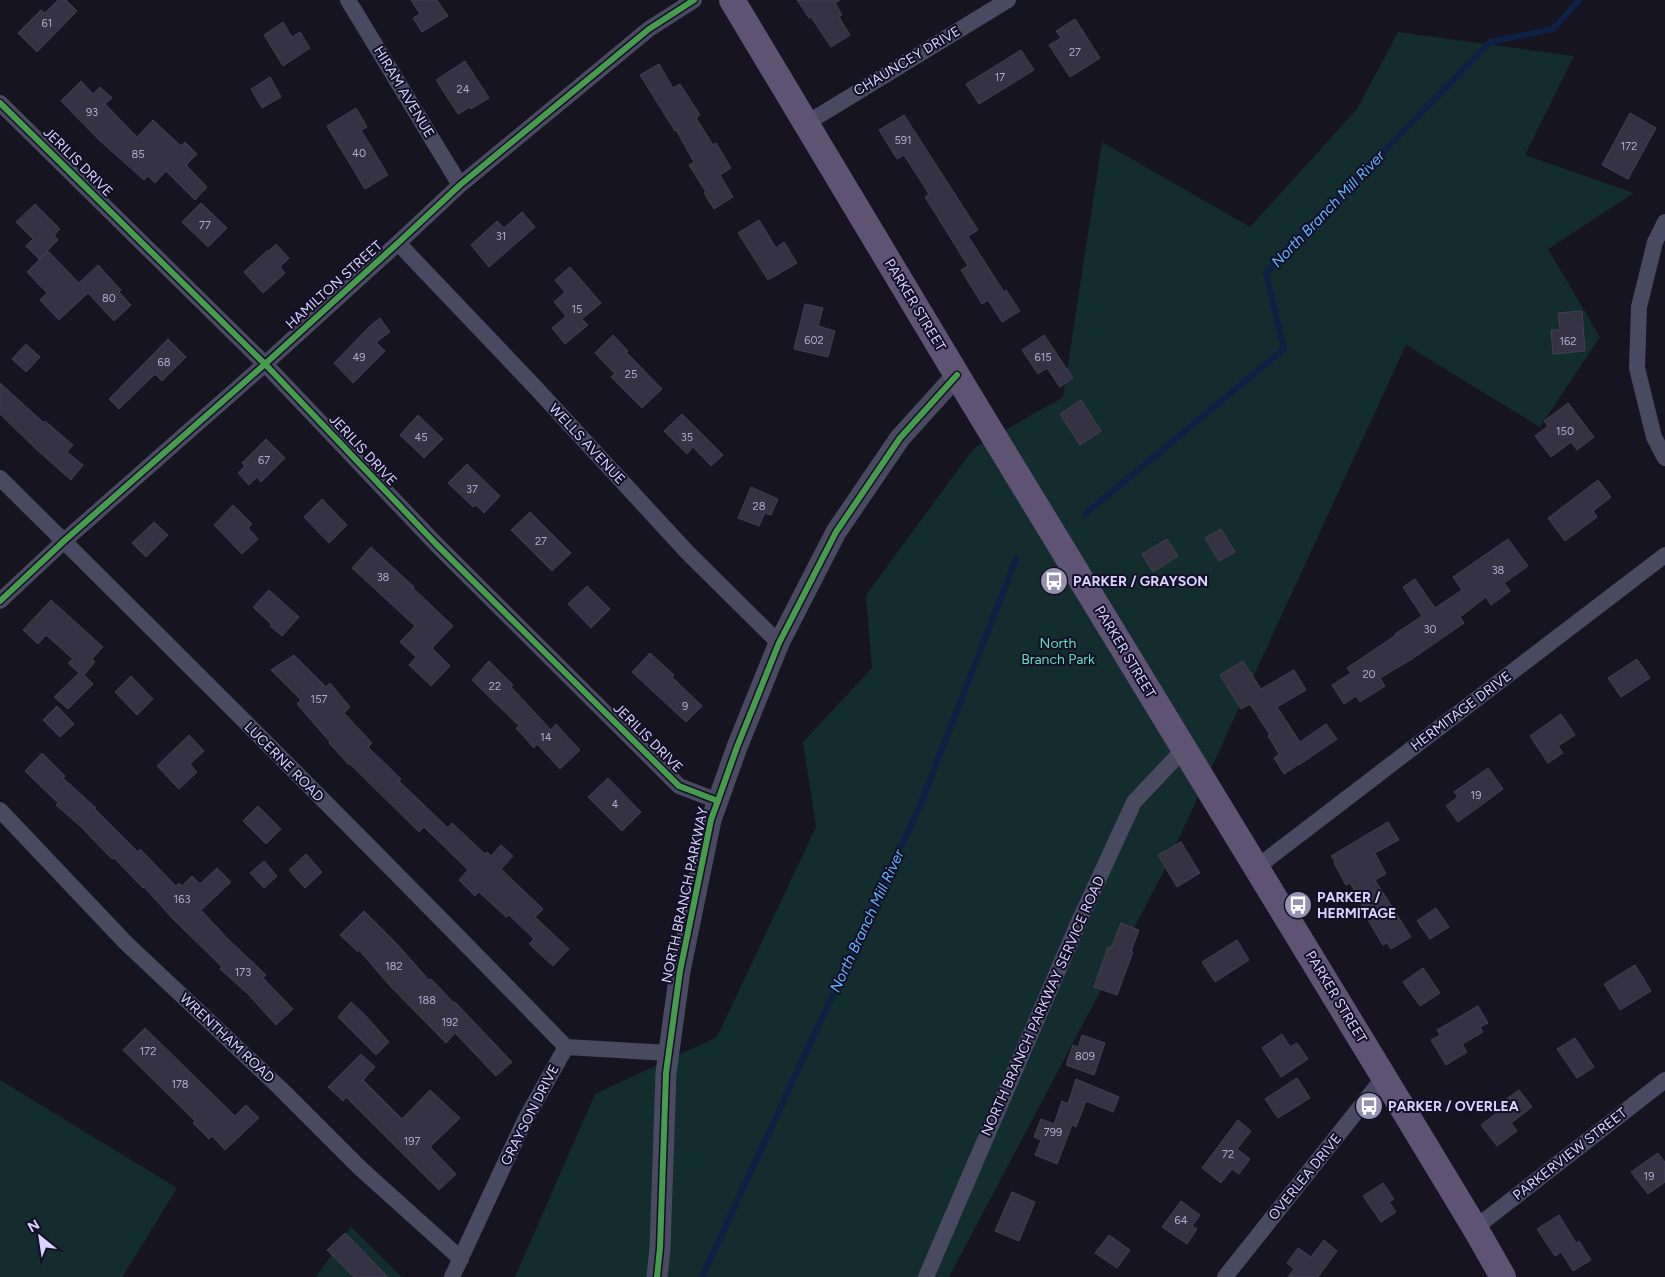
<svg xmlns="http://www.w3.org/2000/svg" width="1665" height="1277" viewBox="0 0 1665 1277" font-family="Figtree,sans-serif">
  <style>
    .green { fill: #132c2d }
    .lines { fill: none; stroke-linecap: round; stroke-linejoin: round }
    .stream { stroke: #0d2144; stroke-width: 6 }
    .building { fill: #343243; stroke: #433f54 }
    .minor { stroke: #4a4962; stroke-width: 16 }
    .tertiary { stroke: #4a4962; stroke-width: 21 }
    .primary { stroke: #5e5373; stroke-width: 26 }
    .cycleway-casing { stroke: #130f26; stroke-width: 9 }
    .cycleway { stroke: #469c4c; stroke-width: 6 }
    .labels { text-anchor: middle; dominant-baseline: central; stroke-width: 4; stroke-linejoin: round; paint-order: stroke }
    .number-label { font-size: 11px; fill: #b0acd0 }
    .street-label { font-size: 14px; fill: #d9d4ff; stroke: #130f26 }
    .poi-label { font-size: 14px; font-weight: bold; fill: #d9d4ff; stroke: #130f26; text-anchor: start }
    .park-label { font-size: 14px; fill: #5fe0c0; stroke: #130f26 }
    .water-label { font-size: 15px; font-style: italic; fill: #62b6ff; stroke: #130f26 }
  </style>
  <rect width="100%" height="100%" fill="#161421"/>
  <path class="green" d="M1398 32 1574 56 1525 155 1634 193 1548 249 1600 337 1540 427 1406 345 1163 873 949 1277H515L595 1094 717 1037 816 827 803 742 872 668 866 595 974 448 1063 397 1102 142 1250 227 1357 109Z
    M0 1080 177 1188 123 1276 125 1277H0Z
    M351 1227 402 1277H316Z"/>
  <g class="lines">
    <path class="stream" d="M1085 514 1284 349 1266 273 1490 42 1553 29 1579 0
      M702 1277 919 808 1016 559"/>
  </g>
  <path class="building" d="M58 0H66L77 11 37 52 18 33 41 10 45 13Z
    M411 0H437L448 16 422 32 413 18 420 14Z
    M797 0H840L835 3 842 15 839 17 850 35 831 47 811 17 809 18Z
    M1075 19 1100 58 1070 77 1049 45 1061 38 1056 31Z
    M283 22 292 37 300 32 310 48 283 66 264 35Z
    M1021 50 1034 70 979 104 966 84Z
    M465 61 489 98 471 109 470 107 458 114 436 80Z
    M659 64 673 88 680 84 700 115 696 118 713 145 716 143 731 168 720 175 733 197 714 209 704 193 706 192 689 165 694 162 676 130 675 131 640 75Z
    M270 77 281 97 262 108 251 89Z
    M81 81 93 94 100 87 112 98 105 104 137 137 153 120 181 146 185 142 197 154 186 165 207 187 195 200 166 171 155 183 148 176 144 180 99 140 61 101Z
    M356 108 367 127 361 130 388 175 365 189 327 126Z
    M1630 113 1656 128 1628 179 1602 165Z
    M904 115 978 230 968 236 1004 292 1006 290 1020 311 1002 322 988 300 982 304 961 270 968 266 925 197 929 194 904 155 897 159 879 130Z
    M201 203 227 228 208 247 182 222Z
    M35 204 60 229 54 235 58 240 39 259 26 246 33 239 16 222Z
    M522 212 535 227 489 267 471 245 497 221 504 228Z
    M759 220 776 248 784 242 797 263 768 280 738 233Z
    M276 244 289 258 280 267 285 273 263 293 244 272 268 250 269 251Z
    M48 251 79 283 98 265 121 290 119 292 131 305 114 321 88 293 59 320 40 300 47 293 27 272Z
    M570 267 601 303 582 319 588 325 565 344 552 328 566 316 554 302 565 292 555 280Z
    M805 304 823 308 818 326 835 331 828 357 794 349Z
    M1582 311 1585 351 1553 354 1551 330H1560L1558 313Z
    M380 318 390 332 376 342 385 351 353 383 334 363 370 326Z
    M613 335 628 351 626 352 662 389 642 408 611 377 615 374 595 353Z
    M1044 335 1073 378 1060 387 1047 368 1038 374 1022 350Z
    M168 339 186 357 162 381 155 374 119 409 109 399Z
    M26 344 40 357 26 372 12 359Z
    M0 383 44 423 45 421 73 445 67 452 83 465 71 480 37 450 0 414Z
    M1081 400 1101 431 1080 445 1060 414Z
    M1568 403 1594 437 1577 450 1571 442 1551 457 1535 436 1548 426 1544 421Z
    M682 414 723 455 711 466 693 447 687 454 664 431Z
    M418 415 443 439 424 458 400 435Z
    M266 439 285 458 261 482 257 477 249 485 238 473 245 466 242 463Z
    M467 464 500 496 484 513 476 505 473 507 448 483Z
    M1598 480 1611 497 1593 511 1597 517 1565 541 1548 518Z
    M751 487 778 499 771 515 765 513 759 526 738 518Z
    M322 499 347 525 329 543 304 517Z
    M233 505 252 524 248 528 258 539 242 554 214 525Z
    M530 512 571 553 552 571 511 530Z
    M154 522 168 535 146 557 132 543Z
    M1221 529 1235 552 1219 561 1205 538Z
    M1167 539 1178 556 1153 572 1142 554Z
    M1508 539 1528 566 1504 583 1510 591 1491 605 1486 597 1460 617 1464 623 1412 659 1380 678 1385 686 1360 702 1356 696 1344 704 1332 685 1351 673 1347 668 1396 635 1395 634 1422 616 1403 587 1415 579 1435 608 1462 590 1453 577Z
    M371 547 414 587 413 588 453 626 432 648 450 666 431 686 409 665 416 657 400 642 415 626 352 568Z
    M587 586 610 609 591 628 568 604Z
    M269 590 299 617 282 636 270 626 271 624 253 607Z
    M51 600 103 647 92 659 95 662 84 675 93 684 68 709 54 697 79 673 68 663 73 659 46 635 38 644 23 630Z
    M650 653 674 675 672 677 702 706 686 722 632 672Z
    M294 655 326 687 330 683 350 707 344 713 372 743 368 747 401 779 399 781 448 828 452 823 485 854 487 852 491 856 501 845 513 856 501 869 543 909 535 917 569 949 553 966 529 944 534 939 509 915 506 917 479 892 475 896 459 880 468 870 424 827 419 832 350 764 349 765 329 743 330 742 297 704 301 700 271 670Z
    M1637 659 1650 678 1621 697 1608 678Z
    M489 661 513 685 511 687 551 730 556 724 580 750 560 769 537 744 534 748 516 728 519 726 472 680Z
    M1243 661 1261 689 1294 670 1306 690 1277 707 1300 742 1326 724 1337 739 1299 765V764L1284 774 1274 758 1279 754 1268 736 1270 735 1250 704 1241 709 1220 675Z
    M131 676 153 699 137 715 115 692Z
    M57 706 74 724 60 737 43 720Z
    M1561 714 1575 735 1558 746 1563 753 1548 763 1530 736Z
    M189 735 204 751 190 764 197 772 179 789 157 766Z
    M42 753 65 776 63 778 96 808 95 809 138 852 140 849 176 886 179 883 182 886 192 876 200 884 217 868 231 882 201 910 227 938 266 975 263 978 293 1009 276 1025 248 994 220 969 222 967 173 919 144 887 143 888 114 858 112 859 80 826 56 805 58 803 25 771Z
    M1488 768 1503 789 1458 822 1446 806 1458 797 1454 792Z
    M608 778 641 812 622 831 588 797Z
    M258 806 281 829 266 844 243 821Z
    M1388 822 1399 840 1375 853 1386 874 1375 880 1411 937 1391 949 1387 943 1383 945 1365 915 1367 914 1350 883 1346 885 1334 863 1335 862 1331 856Z
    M1181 842 1200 873 1177 887 1158 855Z
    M306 854 322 872 305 888 289 870Z
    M264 861 277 876 264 888 250 873Z
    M1436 908 1449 927 1430 939 1417 921Z
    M364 911 396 943 429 980 431 979 454 1003 455 1002 512 1062 496 1076 455 1033 446 1043 390 986 359 950 358 952 340 935Z
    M1121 923 1139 930 1131 951 1133 952 1117 995 1094 987 1108 947 1111 948Z
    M1237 940 1249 960 1215 982 1202 962Z
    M1635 965 1651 991 1620 1010 1604 984Z
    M1423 968 1440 993 1420 1006 1403 982Z
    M351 1002 365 1015 389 1042 376 1055 338 1017Z
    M1478 1006 1488 1023 1480 1027 1483 1032 1462 1044 1467 1052 1446 1065 1431 1040 1440 1035 1437 1030Z
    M145 1028 235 1116 246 1105 259 1118 225 1150 212 1136 209 1139 193 1123 195 1121 123 1050Z
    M1282 1034 1290 1047 1297 1043 1308 1059 1281 1077 1262 1048Z
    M1082 1035 1105 1043 1094 1075 1066 1065 1073 1045 1078 1047Z
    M1575 1038 1594 1067 1577 1078 1557 1049Z
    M361 1054 375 1067 363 1080 402 1119 430 1090 460 1118 430 1147 456 1174 439 1190 346 1097 343 1101 328 1087Z
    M1297 1078 1310 1098 1278 1118 1265 1099Z
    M1076 1079 1119 1097 1113 1112 1086 1101 1076 1127 1072 1125 1057 1164 1035 1155 1041 1140 1034 1137 1041 1119 1054 1124 1062 1101 1068 1104Z
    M1519 1090 1532 1107 1511 1123 1517 1131 1497 1146 1481 1125 1508 1104 1505 1100Z
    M1238 1120 1251 1131 1237 1149 1250 1159 1239 1174 1232 1169 1221 1183 1202 1168Z
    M1658 1153 1665 1162V1182L1648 1194 1631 1172Z
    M1383 1183 1394 1199 1389 1202 1396 1212 1381 1222 1363 1196Z
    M1012 1192 1035 1202 1019 1241 995 1231Z
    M1181 1201 1200 1215 1192 1226 1197 1229 1187 1244 1162 1227Z
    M1559 1215 1576 1243 1579 1241 1591 1260 1573 1271 1561 1252 1555 1256 1537 1229Z
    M345 1233 388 1277H354L327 1250Z
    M1109 1235 1130 1250 1117 1268 1095 1253Z
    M1324 1240 1337 1251 1318 1277H1288L1294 1269 1287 1263 1298 1248 1311 1257Z"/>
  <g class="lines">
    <path class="minor" d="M348 0 460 185
      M0 103 265 364 436 544 679 786 718 801
      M807 123 1008 0
      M1665 222 1655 242 1639 307 1637 368 1654 437 1665 458
      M398 243 535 387 688 553 779 643
      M0 478C190 666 380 855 566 1047
      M0 601 64 541 265 364 398 243 460 185 649 29 694 0
      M0 810 126 943 280 1088 360 1168 461 1259
      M1257 867 1665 555
      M1475 1228 1665 1080
      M452 1277 525 1120 566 1047 669 1053
      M926 1277 1081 917 1134 802 1184 749
      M1225 1277 1384 1077"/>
    <path class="tertiary" d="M657 1277 660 1248 666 1073 680 971 711 820 737 747 779 643 836 532 900 438 957 375"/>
    <path class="primary" d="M732 0C813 134 892 268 973 402 1140 678 1309 952 1475 1228L1503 1277"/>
    <g class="cycleway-casing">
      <path id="cycleway" d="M0 103 265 364 436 544 679 786 718 801
        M0 601 64 541 265 364 398 243 460 185 649 29 694 0
        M657 1277 660 1248 666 1073 680 971 711 820 737 747 779 643 836 532 900 438 957 375"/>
    </g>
    <use href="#cycleway" class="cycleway"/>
  </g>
  <defs>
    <g id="bus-disc" transform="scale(1.4375)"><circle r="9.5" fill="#9591b1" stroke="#130f26"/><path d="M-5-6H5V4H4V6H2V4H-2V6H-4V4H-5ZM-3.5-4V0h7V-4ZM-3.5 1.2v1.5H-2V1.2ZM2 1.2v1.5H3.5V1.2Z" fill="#fff"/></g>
  </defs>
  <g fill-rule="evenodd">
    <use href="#bus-disc" x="1054" y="581"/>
    <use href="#bus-disc" x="1298" y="905"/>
    <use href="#bus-disc" x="1369" y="1106"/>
  </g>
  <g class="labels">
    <g class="number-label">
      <text x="47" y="23">61</text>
      <text x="1075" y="52">27</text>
      <text x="1000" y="77">17</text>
      <text x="463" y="89">24</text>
      <text x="92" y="112">93</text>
      <text x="903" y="140">591</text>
      <text x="1629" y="146">172</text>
      <text x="359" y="153">40</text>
      <text x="138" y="154">85</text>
      <text x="205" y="225">77</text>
      <text x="501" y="236">31</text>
      <text x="109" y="298">80</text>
      <text x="577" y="309">15</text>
      <text x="814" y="340">602</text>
      <text x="1568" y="341">162</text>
      <text x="359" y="357">49</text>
      <text x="1043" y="357">615</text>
      <text x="164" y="362">68</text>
      <text x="631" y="374">25</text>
      <text x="1565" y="431">150</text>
      <text x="421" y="437">45</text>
      <text x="687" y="437">35</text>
      <text x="264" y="460">67</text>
      <text x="472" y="489">37</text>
      <text x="759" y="506">28</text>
      <text x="541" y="541">27</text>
      <text x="1498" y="570">38</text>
      <text x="383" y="577">38</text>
      <text x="1430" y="629">30</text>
      <text x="1369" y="674">20</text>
      <text x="495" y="686">22</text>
      <text x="319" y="699">157</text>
      <text x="685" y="706">9</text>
      <text x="546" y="737">14</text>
      <text x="1476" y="795">19</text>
      <text x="615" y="804">4</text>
      <text x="182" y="899">163</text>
      <text x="394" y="966">182</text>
      <text x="243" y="972">173</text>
      <text x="427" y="1000">188</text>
      <text x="450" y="1022">192</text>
      <text x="148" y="1051">172</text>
      <text x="1085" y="1056">809</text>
      <text x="180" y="1084">178</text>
      <text x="1053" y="1132">799</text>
      <text x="412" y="1141">197</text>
      <text x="1228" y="1154">72</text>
      <text x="1649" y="1176">19</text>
      <text x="1181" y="1220">64</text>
    </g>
    <g class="street-label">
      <text transform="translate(907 61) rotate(-31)">CHAUNCEY DRIVE</text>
      <text transform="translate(404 92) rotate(59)">HIRAM AVENUE</text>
      <text transform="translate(78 162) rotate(45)">JERILIS DRIVE</text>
      <text transform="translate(334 285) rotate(-42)">HAMILTON STREET</text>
      <text transform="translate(915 305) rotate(59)">PARKER STREET</text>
      <text transform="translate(587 444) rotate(47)">WELLS AVENUE</text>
      <text transform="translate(363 450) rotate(47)">JERILIS DRIVE</text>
      <text transform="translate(1125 652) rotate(59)">PARKER STREET</text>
      <text transform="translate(1461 711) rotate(-37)">HERMITAGE DRIVE</text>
      <text transform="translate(648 738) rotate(45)">JERILIS DRIVE</text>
      <text transform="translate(284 762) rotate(45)">LUCERNE ROAD</text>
      <text transform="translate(685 895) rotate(-78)">NORTH BRANCH PARKWAY</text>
      <text transform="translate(1336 997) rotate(59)">PARKER STREET</text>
      <text transform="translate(1043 1006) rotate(-66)">NORTH BRANCH PARKWAY SERVICE ROAD</text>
      <text transform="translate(227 1038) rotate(43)">WRENTHAM ROAD</text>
      <text transform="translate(530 1115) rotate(-63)">GRAYSON DRIVE</text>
      <text transform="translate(1570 1154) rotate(-38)">PARKERVIEW STREET</text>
      <text transform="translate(1305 1177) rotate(-51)">OVERLEA DRIVE</text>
    </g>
    <g class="poi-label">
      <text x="1073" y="581">PARKER / GRAYSON</text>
      <text x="1317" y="897">PARKER /<tspan x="1317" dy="16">HERMITAGE</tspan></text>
      <text x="1388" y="1106">PARKER / OVERLEA</text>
    </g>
    <g class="park-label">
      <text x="1058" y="643">North<tspan x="1058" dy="16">Branch Park</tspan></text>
    </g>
    <g class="water-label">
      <text transform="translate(1328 209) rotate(-46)">North Branch Mill River</text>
      <text transform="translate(867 921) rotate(-65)">North Branch Mill River</text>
    </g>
  </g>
  <g transform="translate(40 1237) rotate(330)" stroke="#130f26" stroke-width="4" paint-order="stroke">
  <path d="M0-4L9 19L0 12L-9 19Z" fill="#d9d4ff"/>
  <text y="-8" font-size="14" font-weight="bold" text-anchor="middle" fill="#d9d4ff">N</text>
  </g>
</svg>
